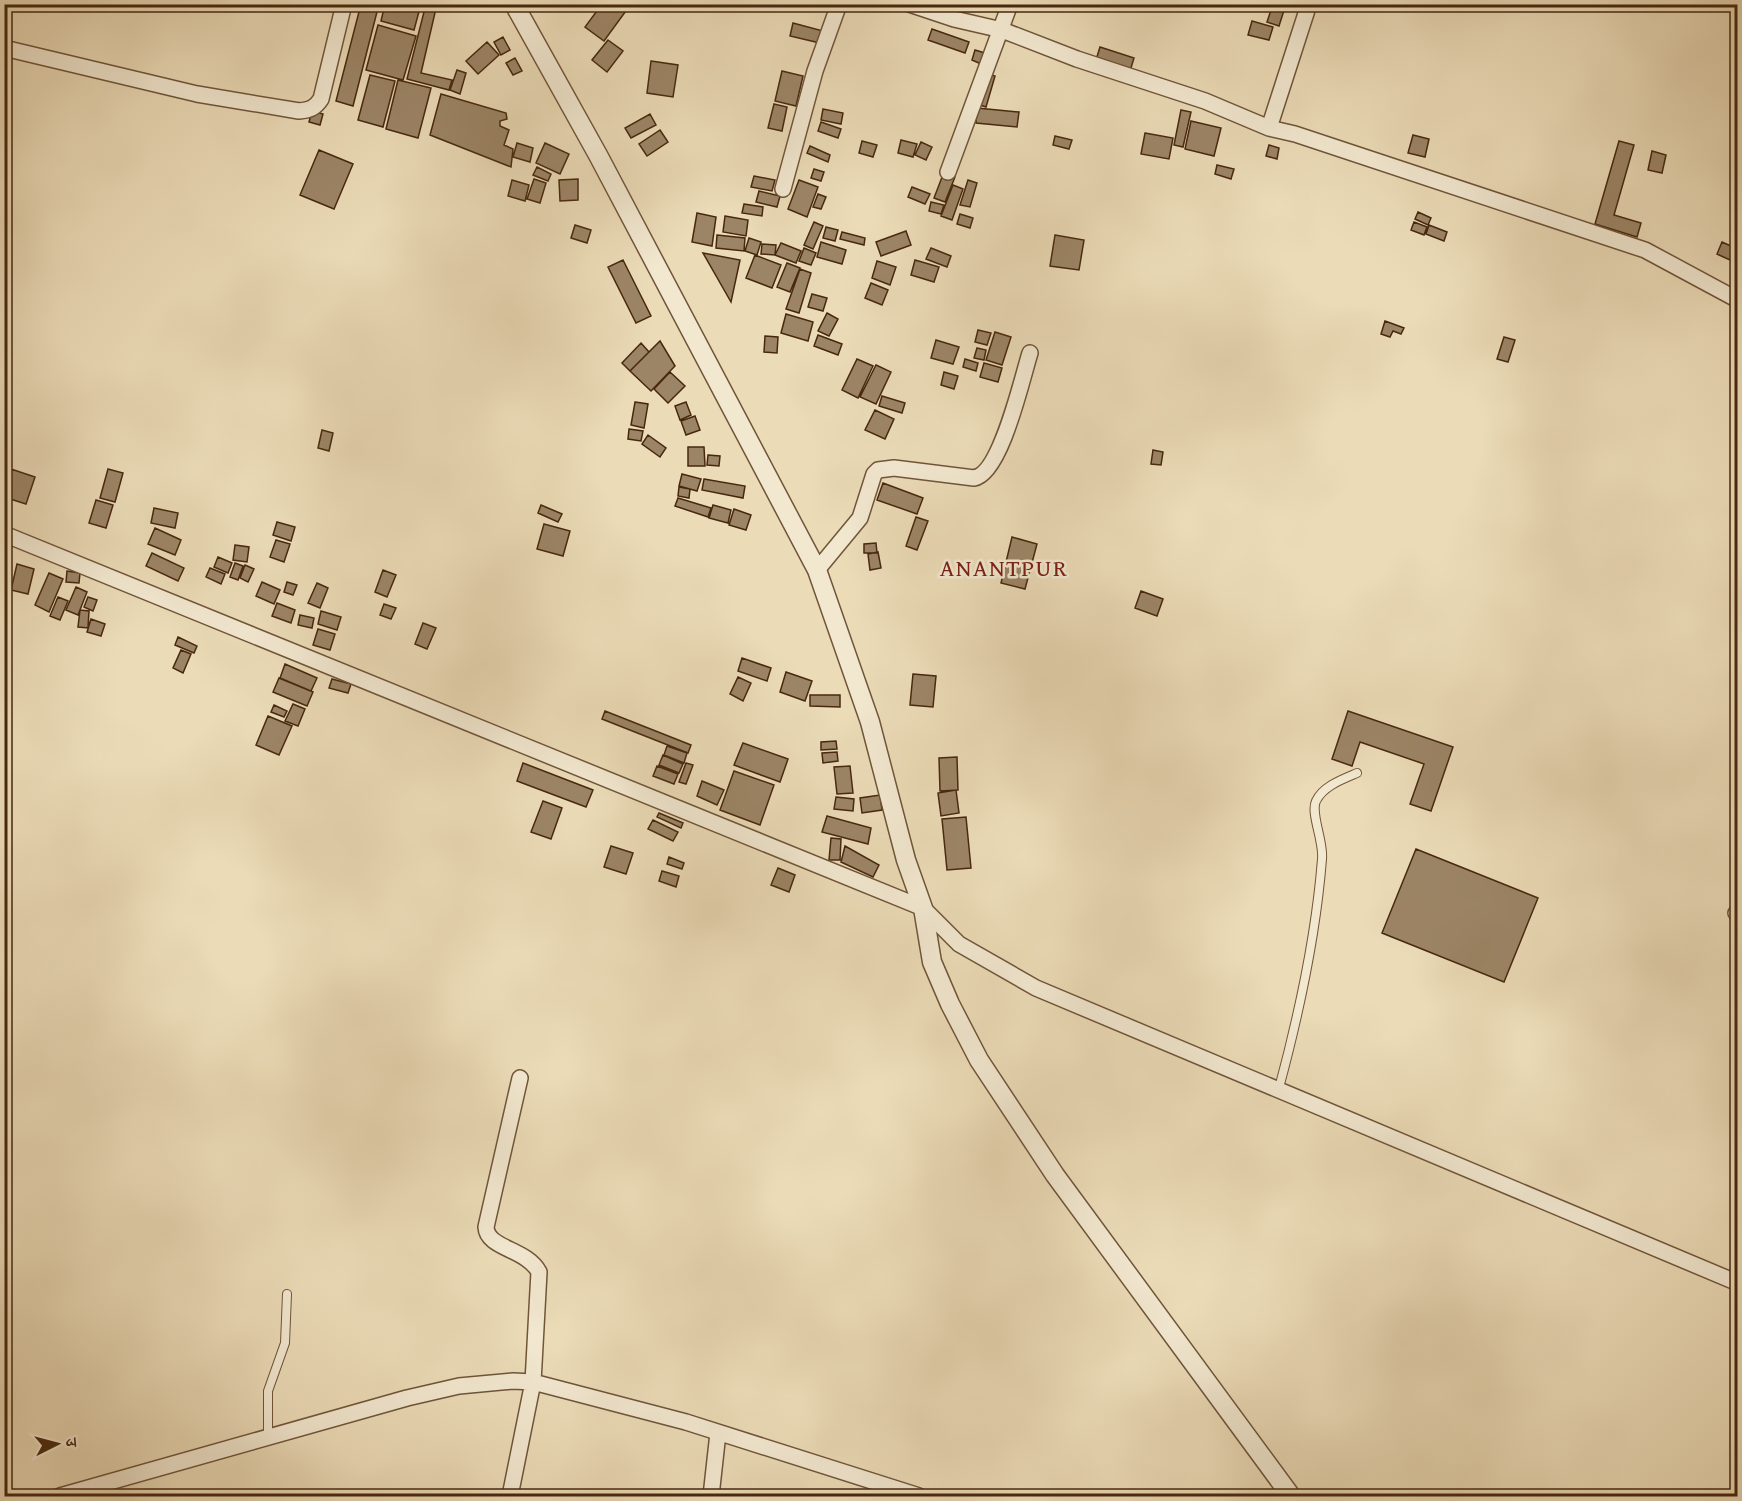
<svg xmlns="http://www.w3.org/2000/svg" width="1742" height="1501" viewBox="0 0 1742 1501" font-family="'Gentium Book Plus','Noto Serif Devanagari',serif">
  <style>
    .building { fill: #9c8566; stroke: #47280f; stroke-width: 1.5 }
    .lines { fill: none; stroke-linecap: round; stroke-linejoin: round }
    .service-casing { stroke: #705539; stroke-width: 10 }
    .minor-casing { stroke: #705539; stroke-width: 18 }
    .tertiary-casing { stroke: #705539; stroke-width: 21 }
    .service { stroke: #f2e8d0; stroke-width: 8 }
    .minor { stroke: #f2e8d0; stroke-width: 15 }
    .tertiary { stroke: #f2e8d0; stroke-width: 18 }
    .labels { text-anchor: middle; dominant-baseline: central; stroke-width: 5; stroke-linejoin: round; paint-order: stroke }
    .quarter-label { font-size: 24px; letter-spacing: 1.5px; fill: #7a1f14; stroke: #f2e8d0 }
  </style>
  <rect width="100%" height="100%" fill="#ebdbb7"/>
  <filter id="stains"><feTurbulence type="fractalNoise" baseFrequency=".00333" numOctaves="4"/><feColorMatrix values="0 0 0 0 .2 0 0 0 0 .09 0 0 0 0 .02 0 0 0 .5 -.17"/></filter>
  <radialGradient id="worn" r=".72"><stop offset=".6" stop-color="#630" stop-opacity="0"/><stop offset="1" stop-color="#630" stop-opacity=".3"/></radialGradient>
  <path class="building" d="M361 4H379L353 106 336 101Z
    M385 4H421L414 30 381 21Z
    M426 4H437L421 73 452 80 449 90 407 79Z
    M602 4H631L604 41 585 27Z
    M1273 4H1286L1279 26 1267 22Z
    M1252 21 1273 27 1269 40 1248 35Z
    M793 23 823 31 820 43 790 36Z
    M378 25 416 36 403 80 366 70Z
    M932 29 969 42 965 53 928 40Z
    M503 37 510 50 501 55 494 42Z
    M608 40 623 51 607 72 592 60Z
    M487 42 499 55 478 74 466 61Z
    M1100 47 1134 58 1130 71 1096 60Z
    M975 50 985 53 981 64 972 60Z
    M515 58 522 71 513 75 506 63Z
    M651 61 678 65 673 97 647 93Z
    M457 70 466 73 460 94 450 90Z
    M782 71 803 76 796 106 775 101Z
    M987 74 995 76 986 107 977 104Z
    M370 75 395 81 383 127 358 120Z
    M398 80 431 88 418 138 386 129Z
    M441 94 506 113 507 119 500 121V126L509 130 504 145 513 149 511 167 430 135Z
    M774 104 787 107 782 131 768 128Z
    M977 108 1019 112 1017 127 976 123Z
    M823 109 843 113 841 124 821 120Z
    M1181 110 1191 112 1183 147 1174 145Z
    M312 111 323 114 320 125 309 122Z
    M650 114 656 125 631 138 625 128Z
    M1191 121 1221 128 1214 156 1185 149Z
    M821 122 841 129 838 138 818 131Z
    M660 130 668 142 647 156 639 144Z
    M1145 133 1173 138 1169 159 1141 154Z
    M1413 135 1429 139 1425 157 1408 153Z
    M1055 136 1072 140 1069 149 1053 145Z
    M901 140 917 144 913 157 898 153Z
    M862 141 877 145 873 157 859 153Z
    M1619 141 1634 145 1614 215 1641 223 1637 237 1595 224Z
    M921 142 932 147 926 160 915 155Z
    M517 143 533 148 530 162 513 157Z
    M545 143 569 154 560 174 536 163Z
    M1269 145 1279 148 1277 159 1266 156Z
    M810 146 830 155 828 162 807 153Z
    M319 150 353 164 334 209 300 195Z
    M1652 151 1666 155 1662 173 1648 170Z
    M1217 165 1234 169 1231 179 1215 174Z
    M537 167 551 174 548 181 533 175Z
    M814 169 824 172 821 181 811 178Z
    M944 172 955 177 945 202 934 198Z
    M754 176 775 180 772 191 751 187Z
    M534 179 546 183 540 203 527 199Z
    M578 179V200L560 201 559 180Z
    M512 180 529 185 525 201 508 196Z
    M799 180 818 187 807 217 788 209Z
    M968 180 977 183 970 207 960 205Z
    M953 185 963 189 952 220 941 216Z
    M912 187 930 194 925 204 908 197Z
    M759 191 780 196 777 207 756 202Z
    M818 194 826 197 821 209 813 207Z
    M931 202 944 205 941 214 929 211Z
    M744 204 763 207 762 216 742 213Z
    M1418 212 1431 218 1428 225 1415 219Z
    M697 213 716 217 712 246 692 242Z
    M960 214 973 218 970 228 957 224Z
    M725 216 748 220 746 236 723 232Z
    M814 222 823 226 813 249 804 245Z
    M1414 222 1427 227 1424 235 1411 230Z
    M575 225 591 230 587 243 571 238Z
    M1429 225 1447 232 1444 241 1426 234Z
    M826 227 838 230 835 241 823 238Z
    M906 231 911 245 881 256 876 242Z
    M842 232 865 238 864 245 840 239Z
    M717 235 745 238 744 251 716 248Z
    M1055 235 1084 240 1079 270 1050 266Z
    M749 238 761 242 757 255 745 251Z
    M821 242 846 250 842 264 817 257Z
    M1722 242 1735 248 1730 260 1717 254Z
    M781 243 801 251 796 263 775 255Z
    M762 244 776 245 775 255 761 254Z
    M804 248 816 253 811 265 799 261Z
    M931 248 951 256 947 267 926 259Z
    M703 253 740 260 731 302Z
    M755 255 781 265 772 288 746 278Z
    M623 260 651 316 636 323 608 267Z
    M915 260 939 267 934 282 911 275Z
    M877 261 896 267 890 285 872 278Z
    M787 263 800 268 790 292 777 287Z
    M800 269 811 273 799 313 786 309Z
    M871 283 888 290 882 305 865 298Z
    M812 294 827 298 823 311 808 307Z
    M827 313 838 319 829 336 818 331Z
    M786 314 813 322 808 341 781 333Z
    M1385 321 1404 328 1401 334 1393 331 1390 337 1381 334Z
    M978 330 991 333 987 345 975 342Z
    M995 332 1011 337 1002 365 986 360Z
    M818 335 842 344 838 355 814 346Z
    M765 336 778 337 777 353 764 352Z
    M1504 337 1515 340 1508 362 1497 359Z
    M936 340 959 347 953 364 931 358Z
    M660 341 675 366 651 391 630 371Z
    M641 343 649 352 630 371 622 363Z
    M977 348 986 350 984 360 974 358Z
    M857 359 873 366 858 398 842 390Z
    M965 359 978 363 976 371 963 367Z
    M984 363 1002 368 998 382 980 377Z
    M876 365 891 372 876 404 860 397Z
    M670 372 685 386 668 403 654 389Z
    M944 372 958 376 954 389 941 385Z
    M882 396 905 403 902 413 879 406Z
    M635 402 648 404 644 428 631 425Z
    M686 402 691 415 680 420 675 406Z
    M875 410 894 419 885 439 865 430Z
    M695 416 700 430 686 435 681 421Z
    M629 429 643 431 641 441 628 439Z
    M322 430 333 433 329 451 318 448Z
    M648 435 666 448 660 457 642 444Z
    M688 447H704L705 466H688Z
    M1153 450 1163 452 1161 465 1151 464Z
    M708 455 720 456 719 466 707 465Z
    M11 469 35 477 26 504 4 497Z
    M108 469 123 473 115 502 100 498Z
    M682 474 701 479 697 491 679 486Z
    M704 479 745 486 743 498 702 490Z
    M883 483 923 498 917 514 877 500Z
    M679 487 690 489 689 498 678 496Z
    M678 498 711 508 708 517 675 506Z
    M96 500 113 505 106 528 89 523Z
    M541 505 562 514 558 522 538 513Z
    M713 505 731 510 728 523 709 518Z
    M154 508 178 513 175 528 151 523Z
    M734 509 751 515 746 530 729 525Z
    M916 517 928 521 917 550 906 546Z
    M277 522 295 527 291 541 273 535Z
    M544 524 570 531 563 556 537 549Z
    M155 528 181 540 175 555 148 544Z
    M1012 537 1037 544 1025 589 1001 583Z
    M276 540 290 544 284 562 270 557Z
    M876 543 877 553H864V544Z
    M235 545 249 547 247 562 233 560Z
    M878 552 881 568 870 570 868 554Z
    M152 553 184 568 178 581 146 566Z
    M218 557 232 563 228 573 214 567Z
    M235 563 243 566 238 580 230 577Z
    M17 564 34 569 28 594 11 590Z
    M245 565 254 569 248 582 240 578Z
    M210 568 225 574 221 584 206 577Z
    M383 570 396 575 387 597 375 592Z
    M67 571 80 573 79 583 66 582Z
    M49 573 63 579 49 612 35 605Z
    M262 582 280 590 274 604 256 596Z
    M287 582 297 585 293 595 284 592Z
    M317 583 328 588 320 608 308 603Z
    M76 587 87 592 78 615 66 610Z
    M1141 591 1163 599 1157 616 1135 608Z
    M58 597 68 601 60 620 50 616Z
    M88 597 97 600 93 611 84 607Z
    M277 603 295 610 291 623 272 616Z
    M384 604 396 608 391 619 380 615Z
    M80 610 89 611 88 628 78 627Z
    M321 611 341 617 337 630 318 624Z
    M300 615 314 618 312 628 298 625Z
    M91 619 105 624 101 636 87 632Z
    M423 623 436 628 427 649 415 644Z
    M318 629 335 634 330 650 313 645Z
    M178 637 197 646 194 653 175 645Z
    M181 650 191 654 183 673 173 668Z
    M742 658 771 668 767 681 738 671Z
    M285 664 317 678 311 691 280 678Z
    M786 672 812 681 805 701 780 692Z
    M913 674 936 676 933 707 910 705Z
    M738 677 751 683 743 701 730 694Z
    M279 678 313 692 307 706 273 692Z
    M332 679 351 684 348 693 329 688Z
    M810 695H840V707L810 706Z
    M293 704 305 709 298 726 285 721Z
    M274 705 287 711 284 717 271 712Z
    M605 711 691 745 688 753 602 719Z
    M1348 711 1453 747 1431 811 1410 804 1424 764 1360 742 1352 766 1332 759Z
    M268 716 292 726 279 755 256 745Z
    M836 741 837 749 821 750V742Z
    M743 743 788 759 780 782 734 765Z
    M667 746 687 753 684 763 664 755Z
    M837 752 838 761 823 763 822 753Z
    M663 755 683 764 679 773 659 765Z
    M957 757 958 790 940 791 939 758Z
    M523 763 593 790 586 807 517 781Z
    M686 763 693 765 686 784 679 782Z
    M657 766 678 774 674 784 653 776Z
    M850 766 853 793 837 794 834 767Z
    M734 771 774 785 760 825 720 810Z
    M702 781 724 790 717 805 697 796Z
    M956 790 959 813 941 816 938 793Z
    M880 795 882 810 862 813 860 798Z
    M836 797 854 799 853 811 834 809Z
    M543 801 562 808 551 839 531 832Z
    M659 813 683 823 681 828 657 817Z
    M827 816 871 828 868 844 822 832Z
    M966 817 971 868 947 870 942 819Z
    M653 820 678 832 673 841 648 829Z
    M831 838 841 839 840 860H829Z
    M611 846 633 853 626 874 604 867Z
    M845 846 879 865 873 877 841 862Z
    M1416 849 1538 898 1504 982 1382 933Z
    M669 857 684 863 682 869 667 864Z
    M778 868 795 875 789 892 771 885Z
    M662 871 679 876 676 887 659 881Z"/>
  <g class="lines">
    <g class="service-casing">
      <path id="service" d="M1279 1088C1299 1014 1316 936 1322 859 1324 841 1310 813 1316 801 1323 786 1343 779 1357 773
        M268 1436V1391L285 1343 287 1294"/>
    </g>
    <g class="minor-casing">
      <path id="minor" d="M909 4 954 19 1002 30 1077 59 1205 101 1269 128 1295 134 1645 250 1738 300
        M4 48 197 94 299 111C310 110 315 108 321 99L344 4
        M1269 128 1309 4
        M948 172 1010 4
        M783 189 815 71 839 4
        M4 534 923 908 959 944 1036 988 1738 1283
        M817 570 860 518 874 474 878 470 894 468 974 478C1001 474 1022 378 1030 353
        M1736 913H1738
        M60 1496 407 1398 459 1386 513 1381 533 1382 686 1422 919 1496
        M510 1496 533 1382 539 1272C526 1248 487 1249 486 1227L520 1078
        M711 1496 718 1433"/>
    </g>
    <g class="tertiary-casing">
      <path id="tertiary" d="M514 4 598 155 817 570 870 722 906 860 923 908 932 962 950 1004 979 1060 1055 1175 1291 1496"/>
    </g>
    <use href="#service" class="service"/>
    <use href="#minor" class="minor"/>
    <use href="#tertiary" class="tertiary"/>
  </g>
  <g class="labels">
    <g class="quarter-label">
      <text x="1004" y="567">ANANTPUR</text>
    </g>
  </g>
  <rect width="1742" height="1501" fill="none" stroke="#ebdbb7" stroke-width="24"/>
  <rect x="6" y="6" width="1730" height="1489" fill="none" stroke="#47280f" stroke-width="3"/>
  <rect x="12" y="12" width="1718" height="1477" fill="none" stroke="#47280f" stroke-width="1.5"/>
  <g transform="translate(57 1444) rotate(84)" stroke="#f2e8d0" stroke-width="4.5" paint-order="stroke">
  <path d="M0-4.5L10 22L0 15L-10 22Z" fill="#47280f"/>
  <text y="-9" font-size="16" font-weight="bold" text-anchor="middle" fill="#47280f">उ</text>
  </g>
  <rect width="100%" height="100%" filter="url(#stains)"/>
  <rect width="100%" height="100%" fill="url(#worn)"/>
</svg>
